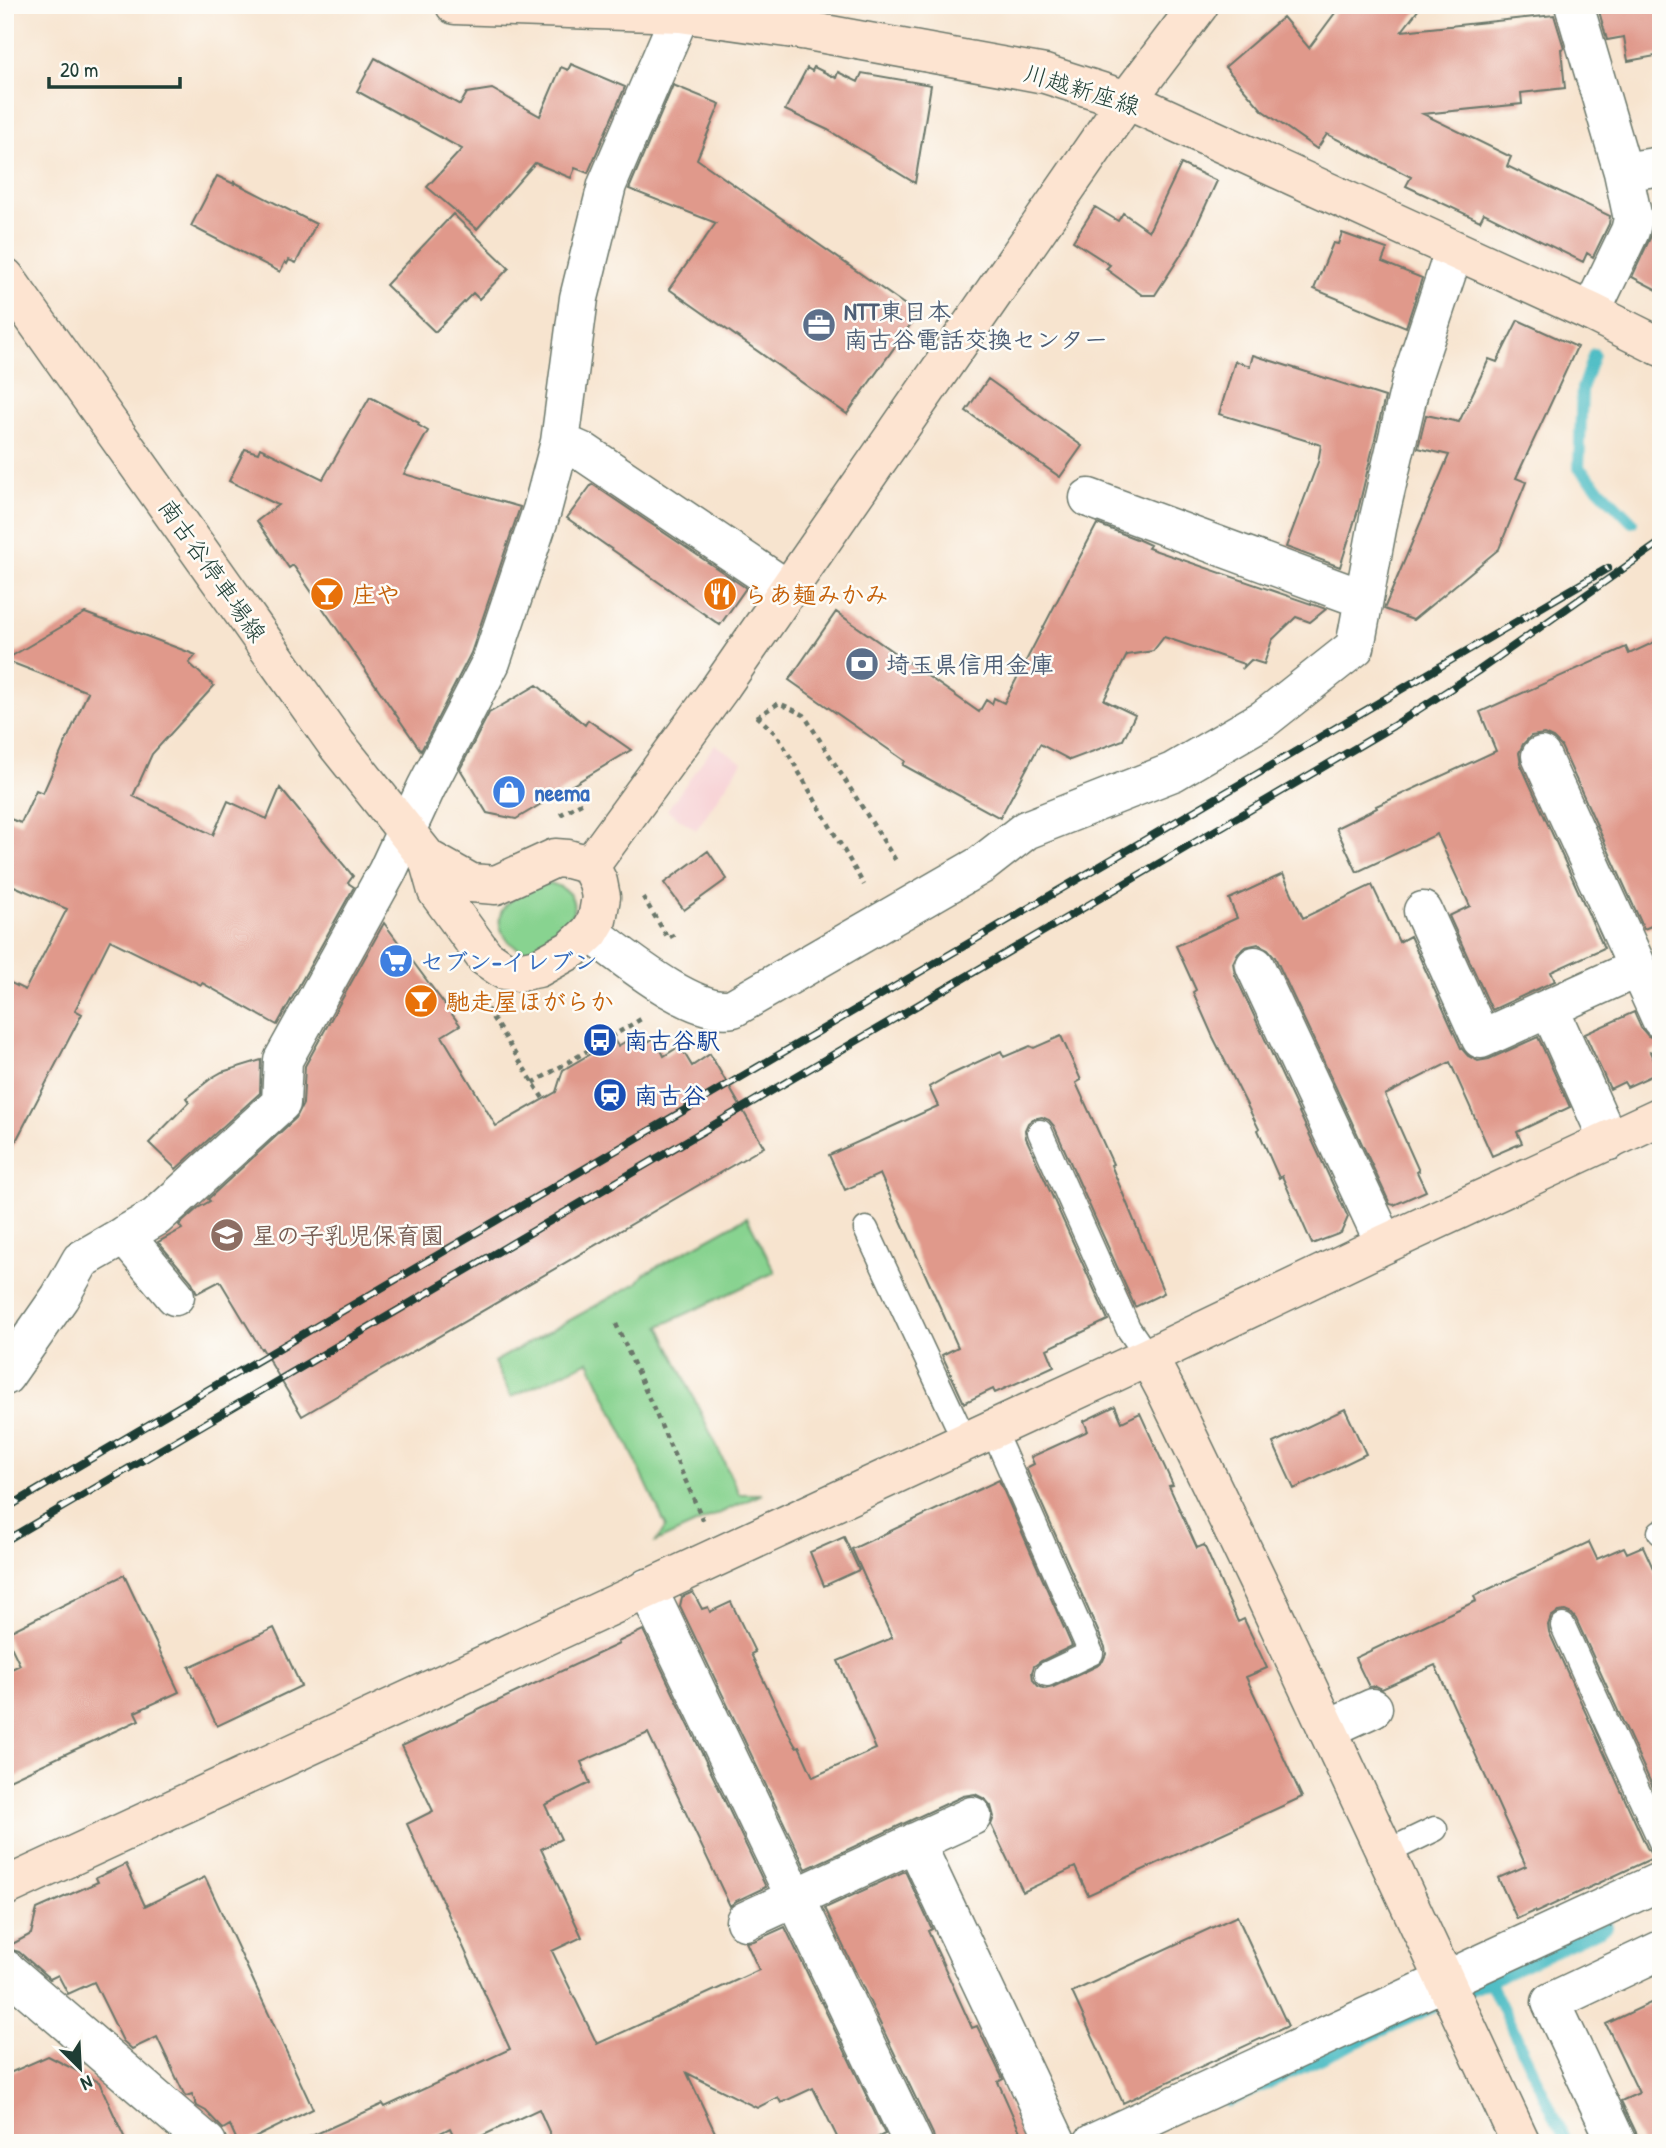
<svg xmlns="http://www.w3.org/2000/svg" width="1666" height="2148" viewBox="0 0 1666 2148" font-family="'Patrick Hand','Klee One',sans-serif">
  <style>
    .built { fill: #f7cfd3 }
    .green { fill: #88d390; stroke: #548862; stroke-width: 2 }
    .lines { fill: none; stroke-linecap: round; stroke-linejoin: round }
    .stream { stroke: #4fbdc5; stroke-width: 12 }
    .building { fill: #e0998b }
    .lane-casing { stroke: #6b776a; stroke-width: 27 }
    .street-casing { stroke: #6b776a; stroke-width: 41 }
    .secondary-casing { stroke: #6b776a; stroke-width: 41 }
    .path { stroke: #6b776a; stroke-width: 4.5; stroke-dasharray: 5 5; stroke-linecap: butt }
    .lane { stroke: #fff; stroke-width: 24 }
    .street { stroke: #fff; stroke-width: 38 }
    .secondary { stroke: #fde4d1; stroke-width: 38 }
    .rail-casing { stroke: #1f3d34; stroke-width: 8 }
    .rail { stroke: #fdfcf7; stroke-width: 5; stroke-dasharray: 16; stroke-linecap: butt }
    .labels { text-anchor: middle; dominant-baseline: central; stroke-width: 5; stroke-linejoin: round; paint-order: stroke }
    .street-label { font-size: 24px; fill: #1f3d34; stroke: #fdfcf7 }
    .service-label { font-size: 24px; font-weight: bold; fill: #4e5e75; stroke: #fdfcf7; text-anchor: start }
    .food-label { font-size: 24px; font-weight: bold; fill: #c56008; stroke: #fdfcf7; text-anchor: start }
    .shop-label { font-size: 24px; font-weight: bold; fill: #366cbe; stroke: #fdfcf7; text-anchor: start }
    .transit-label { font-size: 24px; font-weight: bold; fill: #164399; stroke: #fdfcf7; text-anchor: start }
    .education-label { font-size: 24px; font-weight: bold; fill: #785e54; stroke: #fdfcf7; text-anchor: start }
  </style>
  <rect width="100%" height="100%" fill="#fdfcf7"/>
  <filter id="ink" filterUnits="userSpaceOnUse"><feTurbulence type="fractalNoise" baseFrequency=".0143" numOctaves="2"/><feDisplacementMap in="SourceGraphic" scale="14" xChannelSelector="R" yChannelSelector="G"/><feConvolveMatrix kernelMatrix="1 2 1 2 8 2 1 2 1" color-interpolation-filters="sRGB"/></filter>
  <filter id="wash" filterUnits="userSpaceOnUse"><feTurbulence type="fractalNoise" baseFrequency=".00686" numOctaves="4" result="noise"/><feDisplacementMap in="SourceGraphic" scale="28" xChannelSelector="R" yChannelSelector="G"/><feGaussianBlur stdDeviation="1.57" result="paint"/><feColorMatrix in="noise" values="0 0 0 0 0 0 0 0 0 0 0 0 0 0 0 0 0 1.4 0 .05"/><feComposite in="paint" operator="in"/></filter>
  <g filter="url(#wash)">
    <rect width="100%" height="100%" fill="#f7e4cf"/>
    <path class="built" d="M715 744 742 762 696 830 667 810Z"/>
    <path class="green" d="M550 883C608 900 544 961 519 949 510 944 504 938 501 929 492 903 529 886 550 883Z
      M747 1217 775 1272 660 1326 739 1494H762L656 1542 666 1526 589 1361 511 1397 494 1362 637 1283 644 1274Z"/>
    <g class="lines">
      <path class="stream" d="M1594 354 1582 389 1579 468 1632 522
        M1490 1982 1567 2143
        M1229 2101 1607 1927"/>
    </g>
    <g id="blocks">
      <path class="building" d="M1341 5H1422L1402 31 1554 15 1564 48 1561 49 1565 88 1521 93 1522 104 1423 114 1511 157 1507 166 1610 216 1609 224 1593 257 1587 253 1583 262 1484 213 1480 221 1406 186 1411 177 1327 134 1317 149 1263 111 1225 67 1283 17 1309 48Z
        M1618 5H1661V55L1628 61 1624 37 1607 40 1599 11 1619 9Z
        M375 58 460 105 467 93 492 89 540 116 561 67 568 70 571 64 625 87 588 173 575 168 571 178 535 163 477 229 427 187 462 149 357 91Z
        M814 67 836 78 838 72 858 82 862 73 931 85 915 183 828 130 785 110 807 68 812 71Z
        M673 85 720 104 697 159 918 314 847 414 669 289 716 223 629 189Z
        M1181 164 1217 181 1188 244 1155 295H1142L1106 269 1110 265 1073 241 1095 207 1118 221 1123 213 1149 231Z
        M217 176 234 184V182L316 224 296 263 289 260 287 264 285 262 280 272 191 226Z
        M453 214 509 268 479 299 473 293 435 332 386 285Z
        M1342 233 1387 249 1382 262 1422 278 1406 327 1314 289 1333 243 1338 244Z
        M1651 236 1661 241V292L1632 277Z
        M1518 320 1577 347 1516 478 1526 482 1499 549 1413 620 1384 609 1449 455 1418 448 1426 415 1459 422 1489 359 1497 362Z
        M1253 355 1385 397 1358 510 1340 567 1286 547 1318 462 1321 445 1219 414 1235 361 1250 366Z
        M988 379 1082 446 1060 477 966 411Z
        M370 397 419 423 418 425 428 431 404 474 520 507 471 653 421 751 293 565 289 568 257 521 278 505 229 481 245 449 258 453 260 448 323 479Z
        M592 484 746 588 720 625 567 518Z
        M1097 524 1139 540 1150 545 1148 548 1326 609 1310 622 1296 617 1272 640 1264 664 1251 660 1242 669 1244 664 1164 637 1153 651 1127 655 1104 700 1135 715 1123 740 1070 760 1040 744 1000 818 903 765 905 761 789 680 836 612 979 712 986 700 992 704 994 698 1004 703Z
        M85 613 196 655 189 663 214 686 152 754 133 796 213 835 228 801 267 819 280 788 353 876 348 883 354 887 277 1025 202 983 201 985 110 940 75 1010 82 1014 5 1162V980L25 990 67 909 5 882V817L21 823 36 790 43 793 88 692 5 660Z
        M1661 639V922L1644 929 1561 746 1553 738 1544 734 1531 736 1523 744 1519 753 1521 765 1604 948 1551 972 1555 981 1492 1010 1449 916 1470 906 1437 834 1357 872 1336 828 1377 808 1376 806 1496 751 1480 712 1626 647 1629 654Z
        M537 685 585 725 588 720 631 750 516 819 487 813 460 769 489 713Z
        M708 851 727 879 684 910 664 883Z
        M1283 874 1303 918 1372 885 1399 942 1410 936 1461 1048 1468 1056 1478 1061 1489 1059 1538 1037 1570 1107 1517 1132 1522 1143 1492 1156 1450 1062 1385 1095 1419 1171 1417 1172 1426 1191 1394 1205 1390 1204 1275 957 1268 949 1258 944 1245 947 1238 953 1233 963 1235 975 1348 1217 1341 1233 1312 1244 1282 1176 1279 1178 1258 1130 1259 1129 1213 1037 1193 992 1196 990 1176 946 1237 918 1229 899Z
        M384 923 460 1025 442 1036 496 1126 556 1092 563 1070 614 1040 618 1046 640 1033 646 1043 655 1038 664 1056 680 1046 692 1066 710 1054 764 1147 302 1416 262 1348 261 1349 220 1281 197 1293 192 1282 158 1242 182 1229 179 1225 198 1208 210 1201 208 1199 296 1118 303 1104 305 1066Z
        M1634 1012 1641 1028 1648 1036 1661 1041V1047L1650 1052 1660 1072 1627 1087 1624 1082 1610 1089 1585 1034Z
        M1061 1036 1081 1080 1076 1083 1113 1164 1111 1165 1164 1293 1135 1307 1054 1126 1049 1120 1042 1117 1033 1119 1028 1123 1025 1130 1026 1138 1108 1320 1047 1349 1054 1366 995 1393 993 1389 964 1403 942 1355 958 1347 880 1174 845 1190 829 1155 938 1106 929 1087 950 1075 1001 1051 1004 1057 1030 1046 1034 1048Z
        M261 1060 260 1093 176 1169 149 1143 189 1102 186 1098 213 1077 222 1072Z
        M1115 1406 1122 1422 1140 1413 1173 1485 1169 1486 1197 1548 1204 1545 1238 1622 1244 1619 1267 1668 1246 1677 1302 1797 1088 1895 1075 1867 1023 1892 991 1825 994 1817 991 1806 985 1799 975 1794 963 1796 806 1869 680 1606 682 1597 693 1592 702 1609 708 1607 710 1612 731 1602 755 1652 751 1654 792 1740 796 1747 799 1746 813 1777 876 1749 838 1661 892 1638 852 1549 999 1480 1072 1646 1041 1661 1034 1666 1032 1672 1033 1680 1038 1686 1045 1689 1053 1687 1097 1666 1103 1661 1106 1654 1105 1647 1026 1468 1034 1464 1031 1457 1088 1431 1084 1421Z
        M1345 1409 1366 1454 1294 1489 1273 1443Z
        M844 1537 859 1570 824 1586 810 1552Z
        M1589 1542 1597 1559 1624 1547 1627 1553 1643 1546 1661 1586V1805L1576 1619 1572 1614 1565 1611 1558 1612 1551 1617 1548 1625 1549 1632 1647 1848 1652 1854 1657 1856 1535 1913 1534 1911 1517 1919 1498 1878 1526 1866 1435 1665 1382 1689 1376 1686 1369 1687 1355 1658 1476 1601 1474 1596Z
        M124 1575 179 1692 135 1712 139 1720 5 1782V1672L20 1665 5 1634Z
        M274 1628 301 1686 217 1726 189 1667Z
        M643 1630 766 1887 736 1901 730 1906 648 1733 581 1762 590 1783 545 1805 561 1839 541 1849 582 1937 552 1951 597 2044 759 1970 746 1942 754 1941 785 1927 885 2134 866 2143H840L813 2088 781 2103 778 2097 757 2108 687 2073 720 2143H554L539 2109 467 2143H457L450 2128 420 2143H296L383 2104 385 2107 510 2049 407 1824 433 1811 402 1746 619 1644 618 1642Z
        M126 1864 145 1906 205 1877 313 2109 244 2143H238L230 2125 223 2129 206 2111 197 2106 192 2094 186 2096 184 2094 157 2037 132 2049 123 2041 94 1982 68 1994 58 1975 50 1979 19 1952 5 1948 31 1934 37 1909 98 1882 96 1878Z
        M905 1871 932 1929 928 1931 972 2028 977 2026 1003 2079 998 2082 1025 2143H935L933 2134 825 1908Z
        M1237 1916 1288 2026 1123 2103 1072 1992Z
        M1661 1998V2143H1641L1621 2101 1639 2093 1606 2024Z
        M48 2056 99 2082 127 2143H5V2075Z"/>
    </g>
  </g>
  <g filter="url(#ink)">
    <use href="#blocks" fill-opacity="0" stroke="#6b776a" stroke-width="2"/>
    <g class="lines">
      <g class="lane-casing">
        <path id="lane" d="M1040 1132 1128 1328 1148 1357
          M866 1229 965 1441
          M992 1428 1091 1653 1047 1674
          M1660 1532 1661 1533
          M1563 1626 1661 1842
          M1385 1853 1435 1829"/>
      </g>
      <g class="street-casing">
        <path id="street" d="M1574 5 1623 172 1633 219 1630 231 1591 312
          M1623 172 1661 166
          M560 442 585 453 788 590
          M1089 498 1363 599
          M1541 756 1661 1019
          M1423 911 1481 1039 1637 968
          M590 932C620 954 694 1017 733 1008L981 865 1026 830 1173 772 1264 719 1355 647 1379 518 1412 378 1454 251
          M1255 966 1385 1244
          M1549 1008 1609 1141
          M124 1235 175 1296
          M5 1376 60 1297 81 1260 156 1217 281 1103 283 1060 387 872 426 788 491 662 542 510 560 442 579 298 607 185 684 5
          M647 1588 913 2143
          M1327 1729 1373 1708
          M915 1842 1057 2143
          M745 1921 972 1816
          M5 1969 207 2143
          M1093 2143 1661 1881
          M1617 2143 1551 2002 1661 1950"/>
      </g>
      <g class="secondary-casing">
        <path id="secondary" d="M455 5 680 13 808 31 1045 74 1127 100 1591 312 1661 347
          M5 277 337 745 428 859 437 891 485 957 504 970 518 972 538 968 572 949 590 932 597 920 601 897 598 882 590 866 579 862 568 859 555 858 496 885 471 883 428 859
          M590 866 720 688 1127 100 1199 5
          M1148 1357 1167 1393 1266 1598 1521 2143
          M5 1887 1148 1357 1385 1244 1661 1116"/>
      </g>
      <path class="path" d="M757 716 778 736 864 885
        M757 717 779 703 804 715 898 864
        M560 815 583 802
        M643 897 668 938 677 933
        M487 1009 544 1100
        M533 1083 641 1019
        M616 1324 703 1520"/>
      <use href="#lane" class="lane"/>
      <use href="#street" class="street"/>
      <use href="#secondary" class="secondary"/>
      <g class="rail-casing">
        <path id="rail" d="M5 1509 1608 568
          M5 1541 1393 726 1478 671 1661 542"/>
      </g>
      <use href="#rail" class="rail"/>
    </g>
  </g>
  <defs>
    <g id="office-disc" transform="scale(1.75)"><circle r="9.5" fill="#5c6f8a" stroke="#fdfcf7"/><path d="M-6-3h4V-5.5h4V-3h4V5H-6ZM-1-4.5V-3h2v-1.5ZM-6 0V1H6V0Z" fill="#fff"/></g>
    <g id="bar-disc" transform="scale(1.75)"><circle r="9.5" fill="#e8710a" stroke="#fdfcf7"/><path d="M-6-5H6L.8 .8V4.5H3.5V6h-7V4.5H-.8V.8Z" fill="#fff"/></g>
    <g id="restaurant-disc" transform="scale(1.75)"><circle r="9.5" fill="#e8710a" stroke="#fdfcf7"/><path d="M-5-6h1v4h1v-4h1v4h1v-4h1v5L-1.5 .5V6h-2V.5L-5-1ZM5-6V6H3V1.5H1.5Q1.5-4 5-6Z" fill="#fff"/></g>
    <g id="bank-disc" transform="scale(1.75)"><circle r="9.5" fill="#5c6f8a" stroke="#fdfcf7"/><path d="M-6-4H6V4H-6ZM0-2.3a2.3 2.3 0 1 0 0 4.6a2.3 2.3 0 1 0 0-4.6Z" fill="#fff"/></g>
    <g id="shop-disc" transform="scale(1.75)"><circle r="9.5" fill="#3f7fe0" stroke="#fdfcf7"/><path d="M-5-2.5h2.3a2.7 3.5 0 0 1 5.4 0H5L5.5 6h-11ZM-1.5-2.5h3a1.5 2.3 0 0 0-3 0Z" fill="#fff"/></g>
    <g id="supermarket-disc" transform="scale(1.75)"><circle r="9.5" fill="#3f7fe0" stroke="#fdfcf7"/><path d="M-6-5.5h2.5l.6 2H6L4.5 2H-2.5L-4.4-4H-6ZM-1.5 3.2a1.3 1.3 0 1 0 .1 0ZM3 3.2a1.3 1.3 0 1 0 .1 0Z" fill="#fff"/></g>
    <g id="bus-disc" transform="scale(1.75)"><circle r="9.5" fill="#1a4fb4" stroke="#fdfcf7"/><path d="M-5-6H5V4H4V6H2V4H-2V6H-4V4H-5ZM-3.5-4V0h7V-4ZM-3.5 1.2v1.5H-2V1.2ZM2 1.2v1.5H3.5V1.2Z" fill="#fff"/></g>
    <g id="station-disc" transform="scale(1.75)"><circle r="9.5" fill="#1a4fb4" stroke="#fdfcf7"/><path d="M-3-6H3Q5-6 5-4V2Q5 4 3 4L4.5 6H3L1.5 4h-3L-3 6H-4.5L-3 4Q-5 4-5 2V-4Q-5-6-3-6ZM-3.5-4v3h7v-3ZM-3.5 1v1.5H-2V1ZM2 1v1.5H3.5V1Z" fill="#fff"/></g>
    <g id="school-disc" transform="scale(1.75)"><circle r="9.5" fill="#8d6e63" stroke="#fdfcf7"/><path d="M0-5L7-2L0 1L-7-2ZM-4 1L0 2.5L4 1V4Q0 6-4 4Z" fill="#fff"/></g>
  </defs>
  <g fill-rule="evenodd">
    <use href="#office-disc" x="819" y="325"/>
    <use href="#bar-disc" x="327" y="594"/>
    <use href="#restaurant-disc" x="720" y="594"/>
    <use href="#bank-disc" x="862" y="664"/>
    <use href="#shop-disc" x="509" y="792"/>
    <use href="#supermarket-disc" x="396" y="961"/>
    <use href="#bar-disc" x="421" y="1001"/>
    <use href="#bus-disc" x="600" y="1040"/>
    <use href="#station-disc" x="610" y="1095"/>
    <use href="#school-disc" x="227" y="1235"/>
  </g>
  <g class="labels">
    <g class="street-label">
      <text transform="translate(1082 89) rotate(17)">川越新座線</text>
      <text transform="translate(213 570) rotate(55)">南古谷停車場線</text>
    </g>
    <g class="service-label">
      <text x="844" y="311">NTT東日本<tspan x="844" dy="28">南古谷電話交換センター</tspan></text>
      <text x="886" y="664">埼玉県信用金庫</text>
    </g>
    <g class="food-label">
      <text x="352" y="594">庄や</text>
      <text x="744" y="594">らあ麺みかみ</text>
      <text x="446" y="1001">馳走屋ほがらか</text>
    </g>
    <g class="shop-label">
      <text x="534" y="792">neema</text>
      <text x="420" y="961">セブン-イレブン</text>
    </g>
    <g class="transit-label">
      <text x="624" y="1040">南古谷駅</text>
      <text x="634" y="1095">南古谷</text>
    </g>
    <g class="education-label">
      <text x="252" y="1235">星の子乳児保育園</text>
    </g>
  </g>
  <rect width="1666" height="2148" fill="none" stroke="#fdfcf7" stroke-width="28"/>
  <g transform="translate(80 2068) rotate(156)" stroke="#fdfcf7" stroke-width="5" paint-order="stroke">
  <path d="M0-5L12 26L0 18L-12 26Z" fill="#1f3d34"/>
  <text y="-10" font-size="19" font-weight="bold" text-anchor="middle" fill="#1f3d34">N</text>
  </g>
  <path d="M49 77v10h131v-10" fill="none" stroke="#1f3d34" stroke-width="3.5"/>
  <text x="60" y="77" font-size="21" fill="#1f3d34" stroke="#fdfcf7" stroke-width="5" paint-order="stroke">20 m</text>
</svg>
